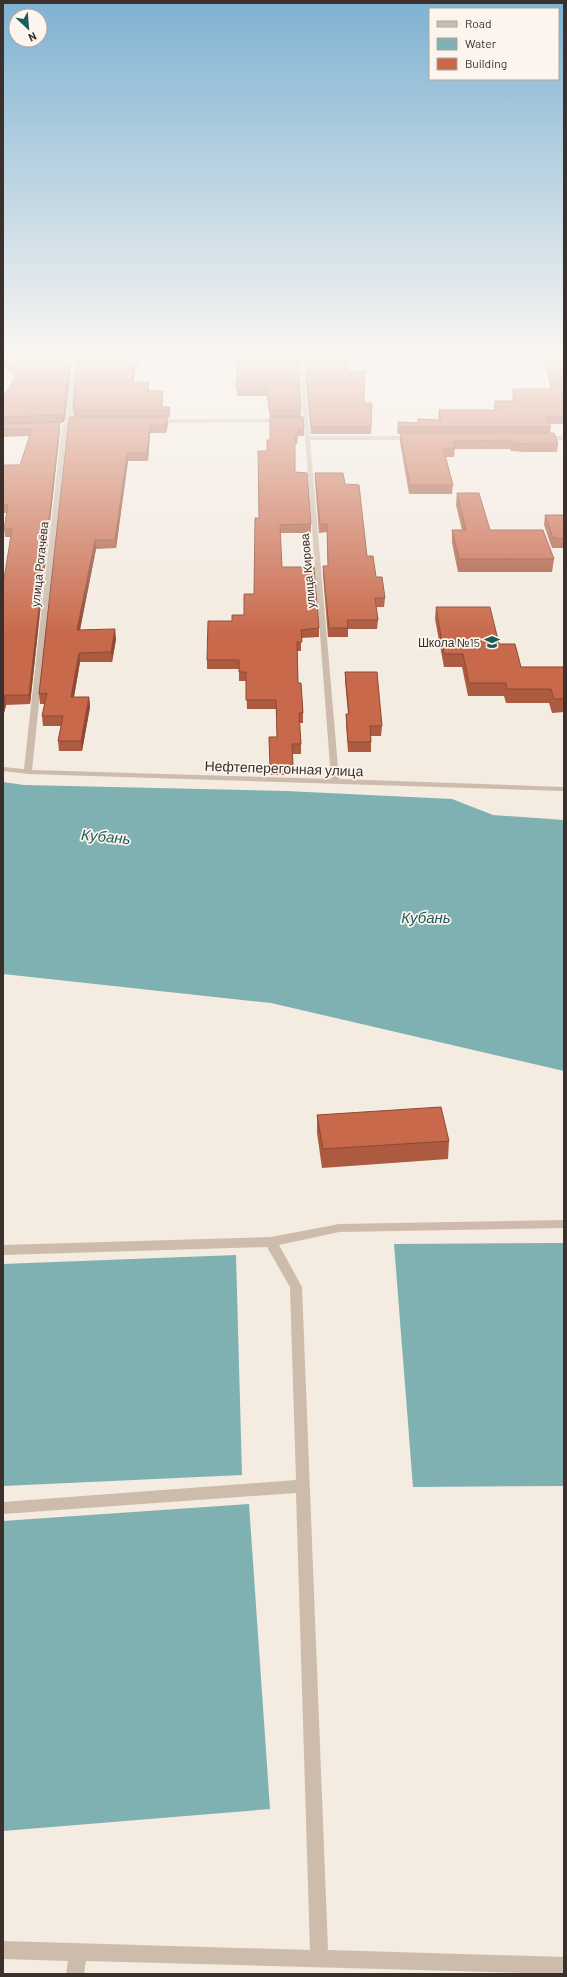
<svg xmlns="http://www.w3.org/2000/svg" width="567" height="1977" viewBox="0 0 567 1977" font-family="Barlow,sans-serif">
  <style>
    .water { fill: #7fb0b2 }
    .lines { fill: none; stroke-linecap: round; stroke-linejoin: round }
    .minor { fill: #cdbbac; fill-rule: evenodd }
    .wall { fill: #ac5a40 }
    .shaded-wall { fill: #8c4a34 }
    .building { fill: #c8694b; stroke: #8c4a34 }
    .labels { text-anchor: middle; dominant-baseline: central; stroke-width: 3.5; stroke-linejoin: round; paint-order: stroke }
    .far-street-label { font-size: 12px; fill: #3b302b; stroke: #fbf5ee }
    .far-poi-label { font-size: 12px; fill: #3b302b; stroke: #fbf5ee; text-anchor: end }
    .street-label { font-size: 14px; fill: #3b302b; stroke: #fbf5ee }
    .water-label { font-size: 15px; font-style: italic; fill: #1f5a5e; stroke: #fbf5ee }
  </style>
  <rect width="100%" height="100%" fill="#f4ebe1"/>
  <path class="water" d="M3 782 24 785 286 791 452 799 493 815 564 820V1071L271 1003 3 974Z
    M564 1243V1486L413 1487 394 1244Z
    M236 1255 242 1475 3 1486V1264Z
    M249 1504 270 1809 3 1831V1521Z"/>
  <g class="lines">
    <path class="minor" d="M72 358H76L72 421 68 426 32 770 331 779 299 358H303L310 436H412L415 438 412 440H310L339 779 564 787V791L28 774 3 771V767L24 769 62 426 66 421Z
      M282 419 284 420V422L154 423 151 421 154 419Z
      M542 436H564V440L540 439 539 438Z
      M564 1220V1228L339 1232 279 1245 302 1287 328 1950 564 1957V1974L86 1961 84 1974H66L68 1961 3 1959V1941L310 1950 296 1493 3 1514V1502L296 1480 290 1287 267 1247 3 1255V1245L271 1237 339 1224Z"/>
  </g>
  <path class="wall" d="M3 358H72L65 420 62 423H60V430L30 704 6 705 3 717 11 537H5L4 529 7 513H3V465H20L29 436 3 437V397L16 377 3 366Z
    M77 358H138L133 382H149V391L163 398 162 407H170V414L169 418H167L168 424 166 433H150L148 461H128L116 548 96 549 80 630 116 639 112 662H80L74 697H89L90 707 82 751H59L58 741 61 726H43L42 716 45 704H40L39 694 74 417 73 410Z
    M235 358H298L301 417 304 429V436H298L297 444H295V472L311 524V533H280L282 567 319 628V637L301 638V651H297L298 683 303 713V723H299L301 744V754H292L293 775H271L269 737H277L276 709H247L246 681H239V669H207V660L232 621 244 615 254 594 259 518 267 451 270 440V418L267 396H237V365H235Z
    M304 358H348L347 371 364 403H372L371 434H311Z
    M542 358H564V424H549L551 427 550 433 558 444 557 452H525L511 451 510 449H455L454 457H446L453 485 452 494H409L400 442V434H398L397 430 398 422 417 423 418 419 439 420 438 417 439 410H495L494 408 495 401H513L512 395 513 389H550V385Z
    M315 473 345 484 367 556 385 598 384 607H376L378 620 377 629H348V637H328L323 575V566H328L327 532 319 533 315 481Z
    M457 493 490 530 554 559 552 572H458L452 543V530H462L456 505Z
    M545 515H564V548H552L544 525Z
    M436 607 499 644 521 667H564V712L552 713 549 703H506L504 696H468L462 667H444L435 619Z
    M345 672 382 726 381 736H371V752H348L346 724V714H348L345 681Z
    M317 1115 449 1141 448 1159 322 1168 317 1133Z"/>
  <path class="shaded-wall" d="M70 358H72L65 420 62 423V415Z
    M136 358H138L132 389 131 382Z
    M149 382V389L147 398V391Z
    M163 391V398L162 410 161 407Z
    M170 407V414L169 418V410Z
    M167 417 168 424 166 433 165 425Z
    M60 422V430L30 704 29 695Z
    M150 425V433L148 461 147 453Z
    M127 453 128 461 116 548 115 540Z
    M95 540 96 549 78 639 77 630Z
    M115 629 116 639 112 662 111 652Z
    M79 653 80 662 72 707 71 697Z
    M5 695 6 705 3 717V703Z
    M89 697 90 707 82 751 81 741Z"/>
  <path class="building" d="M3 358H70L64 413 62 415 3 417V397L18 373 3 360Z
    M77 358H136L131 382H149L147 391H163L161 407H170L169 410H73Z
    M235 358H298L301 410H269L267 389H236L238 358Z
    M305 358H348L347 371H365L364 403H372L371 427H311Z
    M544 358H564V417H546L551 427H399L398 422 418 423V419L441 420 439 410H497L495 401H515L513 389H552L550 382H552Z
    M70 417H167L165 425H150L147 453H127L115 540H95L77 630 115 629 111 652 79 653 71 697H89L81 741H58L63 716H42L47 693 39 694 69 419Z
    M270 417H303L304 429H298L297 436H295V472L307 473 311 524 280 525 282 567H314L319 628 301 630 302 642H297L298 683H301L303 713H299L301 744H292L293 765 270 766 269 737H277L276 700H246V672H239V660H207L208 621H232V615H244V594H254L255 518H259L258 451H267V440H270Z
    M60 422 29 695H5L3 703V585L12 529H4L8 505H3V465H20L32 429H3V424Z
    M400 433H554L558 444H526L512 443 511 440 453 441 455 448H443L453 485H410Z
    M315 473H343L345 484 359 485 367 556H373L376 577H382L385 598H375L378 620H347L348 628H329L323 566H328L327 524H320Z
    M457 493H479L490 530H543L554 559H459L452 530H466Z
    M545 515H564V538H553Z
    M436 607H490L499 644H515L521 667H564V699H554L551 689H507L506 683H469L463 654H444Z
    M345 672H377L382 726H370L371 742H348L346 714H349Z
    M441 1107 449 1141 323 1149 317 1115Z"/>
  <linearGradient id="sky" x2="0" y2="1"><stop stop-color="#7eb2d2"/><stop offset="0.56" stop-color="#faf6f2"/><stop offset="1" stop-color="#faf6f2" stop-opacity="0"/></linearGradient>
  <rect width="567" height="635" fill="url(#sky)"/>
  <defs>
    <g id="school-bare" transform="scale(1.2)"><path d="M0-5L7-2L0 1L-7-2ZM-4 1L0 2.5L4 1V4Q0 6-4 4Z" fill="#1f5a5e" stroke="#fbf5ee" stroke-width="2.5" paint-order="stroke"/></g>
  </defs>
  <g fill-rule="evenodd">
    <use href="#school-bare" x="492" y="642"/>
  </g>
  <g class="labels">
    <g class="far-street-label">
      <text transform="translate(39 564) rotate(-84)">улица Рогачёва</text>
      <text transform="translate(307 571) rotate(-95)">улица Кирова</text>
    </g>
    <g class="far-poi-label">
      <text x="480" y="642">Школа №15</text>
    </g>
    <g class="street-label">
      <text transform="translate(284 768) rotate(2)">Нефтеперегонная улица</text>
    </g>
    <g class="water-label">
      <text transform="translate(106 836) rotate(5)">Кубань</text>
      <text x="426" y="917">Кубань</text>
    </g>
  </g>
  <rect width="567" height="1977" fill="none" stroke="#3b302b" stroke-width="8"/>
  <rect x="429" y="8" width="130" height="72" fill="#fbf5ee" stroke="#aea6a0"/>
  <rect x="437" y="21" width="20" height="6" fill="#cdbbac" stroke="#aea6a0"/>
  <text x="465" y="28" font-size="12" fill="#3b302b">Road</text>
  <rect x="437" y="38" width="20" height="12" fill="#7fb0b2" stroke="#aea6a0"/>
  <text x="465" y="48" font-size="12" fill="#3b302b">Water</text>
  <rect x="437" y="58" width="20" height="12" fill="#c8694b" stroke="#aea6a0"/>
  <text x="465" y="68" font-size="12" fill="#3b302b">Building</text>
  <g transform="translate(28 28) rotate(154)"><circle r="19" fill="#fbf5ee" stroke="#aea6a0"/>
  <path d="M0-3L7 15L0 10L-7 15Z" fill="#1f5a5e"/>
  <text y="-6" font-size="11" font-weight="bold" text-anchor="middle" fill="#3b302b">N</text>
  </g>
</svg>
